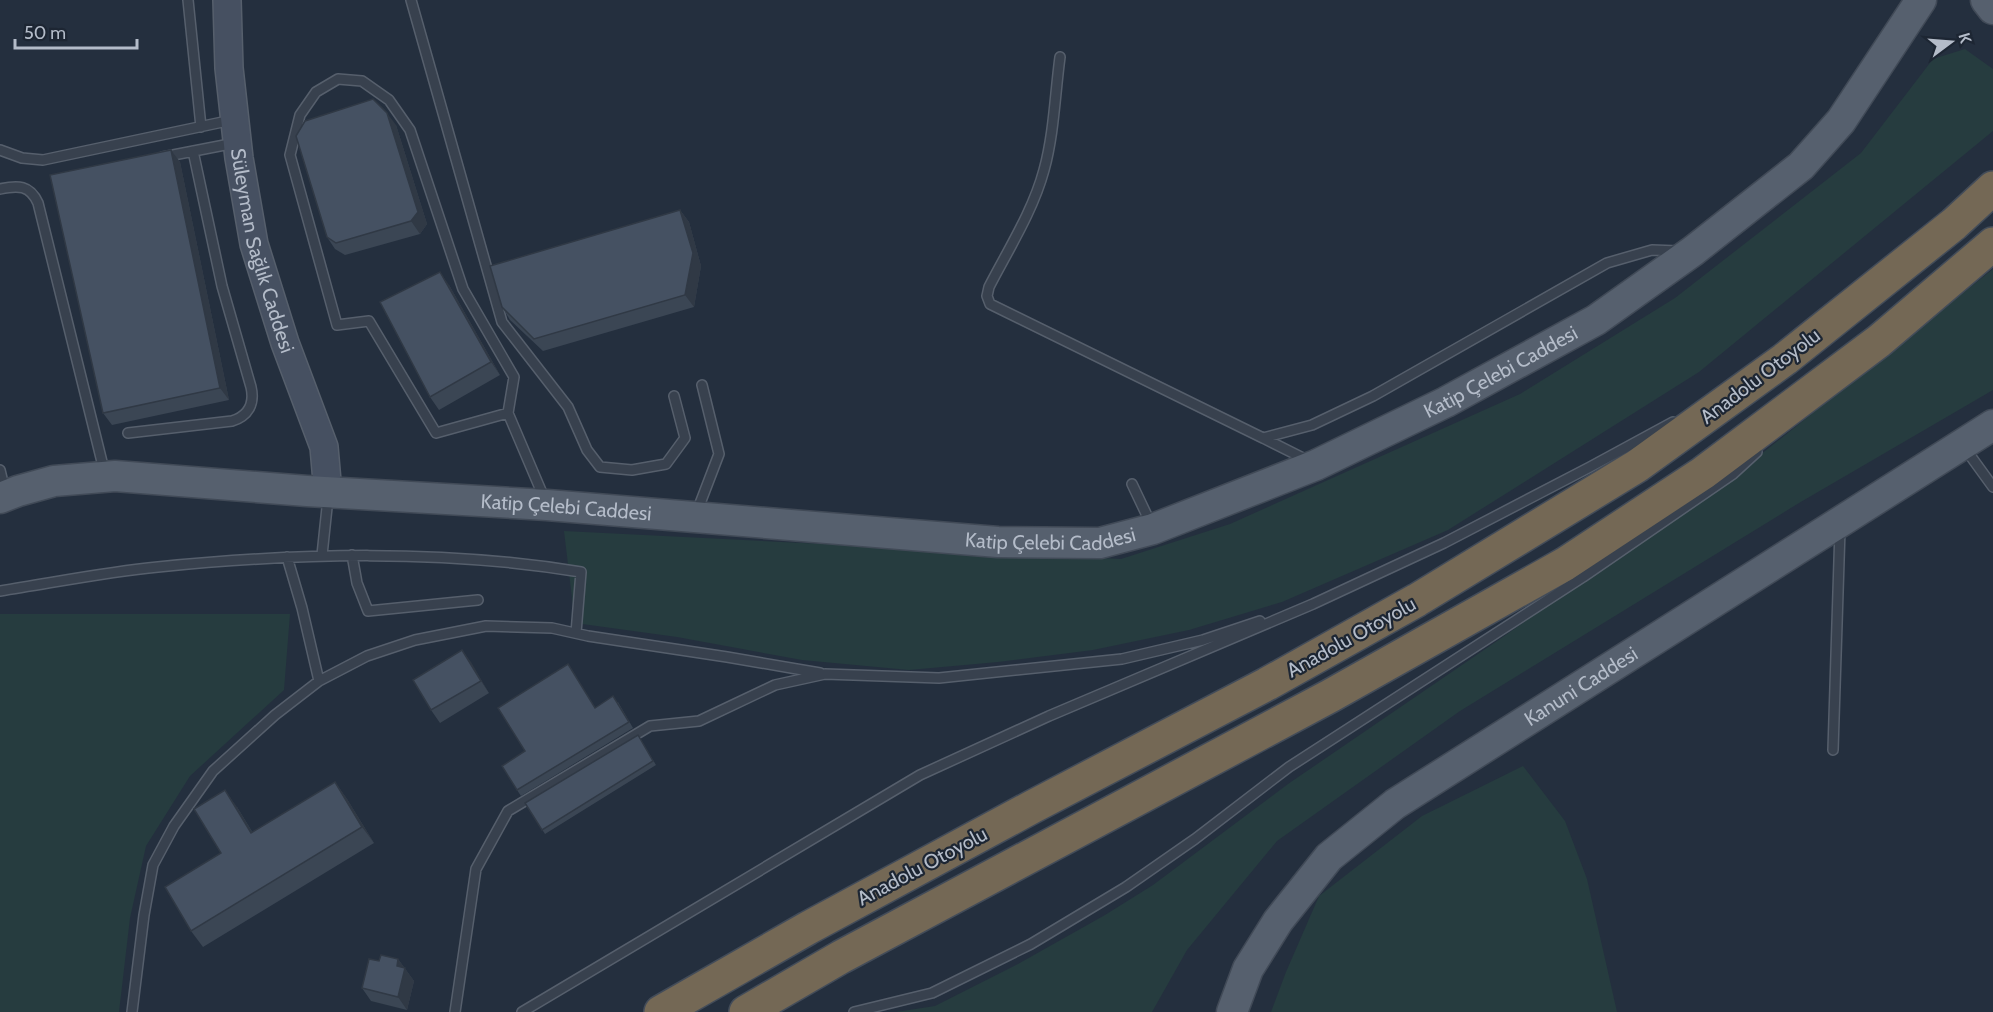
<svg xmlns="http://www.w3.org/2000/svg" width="1993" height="1012" viewBox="0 0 1993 1012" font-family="Cabin,sans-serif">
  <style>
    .green { fill: #263c3f }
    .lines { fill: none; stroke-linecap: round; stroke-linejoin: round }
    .lane-casing { stroke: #565f6c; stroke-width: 12 }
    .secondary-casing { stroke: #565f6c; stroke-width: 30 }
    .primary-casing { stroke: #414a57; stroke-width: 33 }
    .highway-casing { stroke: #434c59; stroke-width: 36 }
    .lane { stroke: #38414e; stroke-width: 9 }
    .secondary { stroke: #465061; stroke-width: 27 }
    .primary { stroke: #56606e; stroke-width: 30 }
    .highway { stroke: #746855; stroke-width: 33 }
    .wall { fill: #3b4654 }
    .shaded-wall { fill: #303945 }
    .building { fill: #455162; stroke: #303945; stroke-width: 1.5 }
    .labels { text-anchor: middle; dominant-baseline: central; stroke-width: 4.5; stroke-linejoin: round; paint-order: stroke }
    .street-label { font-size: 20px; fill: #b4bcc9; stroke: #1d2633 }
  </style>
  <rect width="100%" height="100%" fill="#242f3e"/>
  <path class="green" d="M1965 49 1993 69V131L1699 372 1448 530 1282 602 1189 630 1093 650 998 662 909 670 802 660 677 637 575 623 564 531 1121 559 1230 524 1520 394 1675 298 1861 153 1933 59Z
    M1993 269V390L1799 503 1460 711 1277 841 1187 950 1152 1012H896L935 1006 1018 964 1105 915 1153 885 1288 784 1500 639 1755 459Z
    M0 614H290L284 690 190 776 146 846 130 918 119 1012H0Z
    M1523 766 1565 821 1587 879 1617 1012H1271L1286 972 1319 896 1422 816Z"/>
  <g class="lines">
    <g class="lane-casing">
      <path id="lane" d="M188 0 201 127
        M411 0 502 322 568 407 587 450 600 467 632 470 666 464 685 438 674 396
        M1060 57C1055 94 1054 134 1044 170 1033 211 1008 250 989 287L987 296 990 304 1263 438 1312 425 1373 396 1607 263 1652 250 1678 251
        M0 150 22 158 43 160 232 120
        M163 157 235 143
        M0 189C18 185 30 185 38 203L105 474
        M508 413 514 377 463 289 410 130 389 100 362 81 338 79 316 92 300 115 290 155 337 325 369 321 436 433 508 413 545 500
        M128 433 232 421C248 416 255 404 251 387L222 286 193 151
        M1263 438 1309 461
        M1964 447 1993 487
        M0 470 5 491
        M1132 484 1151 524
        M696 514 719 454 702 385
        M322 555 328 498
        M352 555 357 583 368 611 478 600
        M287 557 302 608 319 681
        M0 591C52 583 105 572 158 567 298 553 442 549 581 572L576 633
        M1833 750 1840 529
        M132 1012 144 915 153 865 174 826 213 771 275 715 319 681 367 656 415 640 486 626 552 628 588 636 727 657 820 673
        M455 1012 476 869 508 811 650 726 699 721 775 685 825 674 939 678 1122 659 1203 640 1260 621
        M522 1012 920 775 1049 716 1313 604 1444 543 1590 467 1673 422
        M854 1012 932 993 1031 944 1126 887 1195 839 1289 767 1583 577 1733 474 1757 452"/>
    </g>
    <g class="secondary-casing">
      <g id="secondary">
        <path id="s1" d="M227 0 229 68 239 158 254 244 285 343 324 447 328 493"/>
      </g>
    </g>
    <g class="primary-casing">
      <g id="primary">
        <path d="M1986 0 1993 9"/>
        <path id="s2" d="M0 498 18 491 54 481 115 476 307 491 547 505 998 542 1100 543 1153 529 1316 465 1446 402 1596 320 1693 251 1801 166 1841 121 1921 0"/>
        <path id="s3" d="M1232 1012 1248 969 1278 921 1329 857 1395 804 1993 425"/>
      </g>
    </g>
    <g class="highway-casing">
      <path id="highway" d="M661 1012 808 928 1032 807 1267 684 1417 600 1637 466 1785 359 1954 224 1993 188
        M746 1012 841 957 1330 696 1565 564 1703 473 1879 341 1993 244"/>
    </g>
    <use href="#lane" class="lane"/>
    <use href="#secondary" class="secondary"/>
    <use href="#primary" class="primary"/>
    <use href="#highway" class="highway"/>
  </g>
  <path class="wall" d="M396 125 427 224 420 234 345 255 335 249 327 237Z
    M171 150 180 162 229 400 112 425 103 413Z
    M680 210 689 222 701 266 694 307 543 351 510 320 502 307Z
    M449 285 500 375 439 410 430 397Z
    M462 650 489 693 440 723 431 710Z
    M618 702 633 728 521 796 517 790 595 708Z
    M638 735 656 765 545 834 525 803Z
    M335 782 347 799 374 843 203 947 191 931 221 853 237 807 253 833Z
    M398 959 414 981 407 1010 371 1001 362 988Z"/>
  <path class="shaded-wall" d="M387 113 396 125 427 224 420 234 411 221Z
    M171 150 180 162 229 400 220 388Z
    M680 210 689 222 701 266 694 307 685 295Z
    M440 272 449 285 500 375 491 362Z
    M462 650 471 662 489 693 481 681Z
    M335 782 347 799 374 843 362 827Z
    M225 790 237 807 263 850 251 833Z
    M398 959 414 981 407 1010 398 997 397 966Z"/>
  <path class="building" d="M373 99 387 113 418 212 411 221 336 243 327 237 296 136 305 121Z
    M171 150 220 388 103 413 50 175Z
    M680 210 693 253 685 295 534 339 502 307 490 266Z
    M440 272 491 362 430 397 380 302Z
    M462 650 481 681 431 710 413 680Z
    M568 664 595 708 613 696 629 722 517 790 502 766 525 751 498 708Z
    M638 735 653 761 542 830 525 803Z
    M335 782 362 827 191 931 165 887 221 853 194 809 225 790 251 833Z
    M381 955 398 959 397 966 405 968 398 997 362 988 369 959 379 961Z"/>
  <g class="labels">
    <g class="street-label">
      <text stroke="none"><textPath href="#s1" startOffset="254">Süleyman Sağlık Caddesi</textPath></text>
      <text stroke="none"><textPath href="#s2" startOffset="1542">Katip Çelebi Caddesi</textPath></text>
      <text transform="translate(1760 376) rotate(-37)">Anadolu Otoyolu</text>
      <text stroke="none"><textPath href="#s2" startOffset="570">Katip Çelebi Caddesi</textPath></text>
      <text stroke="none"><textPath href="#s2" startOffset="1056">Katip Çelebi Caddesi</textPath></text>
      <text transform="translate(1351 637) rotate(-29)">Anadolu Otoyolu</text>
      <text stroke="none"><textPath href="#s3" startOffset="489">Kanuni Caddesi</textPath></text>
      <text transform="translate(922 866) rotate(-28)">Anadolu Otoyolu</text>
    </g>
  </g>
  <g transform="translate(1951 42) rotate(74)" stroke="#1d2633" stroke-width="4.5" paint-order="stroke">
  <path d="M0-4.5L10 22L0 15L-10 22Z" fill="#b4bcc9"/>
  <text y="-9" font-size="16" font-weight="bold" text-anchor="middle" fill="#b4bcc9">K</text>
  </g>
  <path d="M15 39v9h122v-9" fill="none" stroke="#b4bcc9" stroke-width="3"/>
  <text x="24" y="39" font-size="18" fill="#b4bcc9" stroke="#1d2633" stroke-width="4.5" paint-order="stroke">50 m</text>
</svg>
